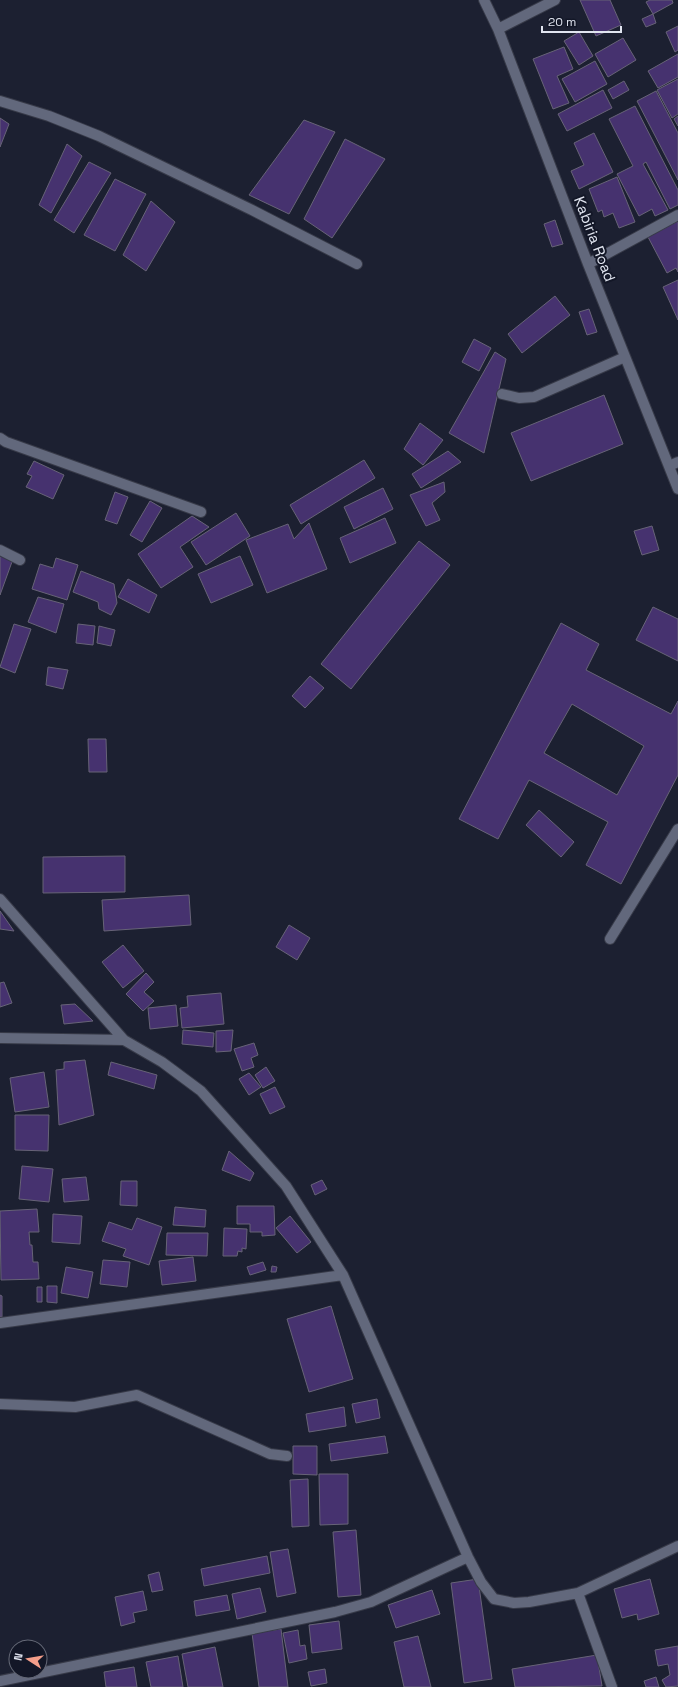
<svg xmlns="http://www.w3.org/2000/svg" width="678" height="1687" viewBox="0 0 678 1687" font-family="'Space Grotesk',sans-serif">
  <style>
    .building { fill: #46326f; stroke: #676377; fill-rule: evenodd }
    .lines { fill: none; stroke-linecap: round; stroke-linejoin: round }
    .minor-casing { stroke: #373a48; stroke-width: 12 }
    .minor { stroke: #62687c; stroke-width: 10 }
    .labels { text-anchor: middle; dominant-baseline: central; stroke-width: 4; stroke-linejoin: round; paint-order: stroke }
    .street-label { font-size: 15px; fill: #e1e5f0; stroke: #131727 }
  </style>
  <rect width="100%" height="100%" fill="#1c2031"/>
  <path class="building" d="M580 0H610L621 25 596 36Z
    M650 0H672L673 3 653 14 646 2Z
    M653 14 656 23 646 27 642 19Z
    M678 26V50L675 52 666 32Z
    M579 32 593 56 579 65 564 41Z
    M623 38 636 60 608 77 595 54Z
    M564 47 573 69 557 76 569 103 553 109 533 59Z
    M678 54V77L658 88 648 71Z
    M595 61 607 84 575 102 562 79Z
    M678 79V114L672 118 657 90Z
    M624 81 629 90 613 99 608 90Z
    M603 90 612 108 567 131 558 114Z
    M656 91 678 133V180L637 101Z
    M635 106 678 190V205L670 209 646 162 643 164 668 210 655 216 652 209 639 216 617 174 633 166 609 119Z
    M678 116V126L674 119Z
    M0 118 9 124 0 147Z
    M304 120 335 132 289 214 249 195Z
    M594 133 613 172 579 189 571 171 584 165 574 143Z
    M345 139 385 159 332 238 304 219Z
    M67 144 82 156 51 213 39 205Z
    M89 162 111 173 74 233 54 220Z
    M617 177 635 222 619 228 613 213 604 217 602 210 598 212 589 189Z
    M115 179 146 194 115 251 84 235Z
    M151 201 175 222 146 271 123 255Z
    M555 220 563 244 552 247 544 224Z
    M678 221V272L676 268 667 273 648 237Z
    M678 280V320L663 287Z
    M555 296 570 315 522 353 508 334Z
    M589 309 597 332 587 335 579 312Z
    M474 339 491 348 479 371 462 362Z
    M495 352 506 359 484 453 449 433Z
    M604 395 623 444 531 481 511 433Z
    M420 423 443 440 423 465 404 449Z
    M448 451 461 462 421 488 412 474Z
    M364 460 375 478 301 524 290 505Z
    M34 461 64 475 53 499 26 487 32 476 27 474Z
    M444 482 445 492 432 503 440 520 426 526 410 495Z
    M383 488 393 509 354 529 344 507Z
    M115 492 128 497 117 524 105 520Z
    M150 501 162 508 142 542 130 535Z
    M236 513 250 536 206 565 191 542Z
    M192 516 209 527 180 547 193 567 161 588 138 554Z
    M385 518 396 543 350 563 340 538Z
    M309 523 327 569 267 593 246 540 288 524 294 539Z
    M652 526 659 550 642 555 634 531Z
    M419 541 450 565 351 689 321 664Z
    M0 555 13 559 0 595Z
    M240 556 253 585 211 603 198 574Z
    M56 558 78 565 67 600 32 589 40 564 53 568Z
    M81 571 114 584 117 603 111 615 99 609 98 602 73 592Z
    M128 579 157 595 149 613 118 597Z
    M38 597 64 604 56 633 28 622Z
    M653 607 678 619V661L636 640Z
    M561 623 599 644 586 670 671 714 678 701V775L621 884 586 865 608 822 529 780 498 839 459 819ZM572 704 644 746 617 795 544 753Z
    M14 624 31 629 15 673 0 667Z
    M78 624 95 626 93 645 76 643Z
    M99 626 115 630 111 646 97 643Z
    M48 667 68 670 63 689 46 685Z
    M310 676 324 688 305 708 292 696Z
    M88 739H106L107 772H89Z
    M539 810 574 842 561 857 526 825Z
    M125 856V892L43 893V857Z
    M189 895 191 925 104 931 102 900Z
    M0 911 14 931 0 929Z
    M289 925 310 938 297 960 276 947Z
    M123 945 144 971 123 988 102 962Z
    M146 973 154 982 144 992 154 1001 143 1011 126 994Z
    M4 982 12 1003 0 1007V983Z
    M221 993 224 1024 182 1028 180 1008 188 1007 187 996Z
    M75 1004 93 1021 64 1024 61 1005Z
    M176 1005 178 1026 150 1029 148 1008Z
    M183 1030 214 1033 213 1047 182 1044Z
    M233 1030 231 1051 216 1052V1031Z
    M254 1043 258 1055 251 1058 254 1067 242 1071 234 1049Z
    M85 1060 94 1115 59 1125 56 1070 64 1069V1062Z
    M111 1062 157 1075 154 1089 108 1075Z
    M266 1067 275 1081 263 1088 255 1075Z
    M44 1072 49 1107 15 1112 10 1078Z
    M249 1073 261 1087 249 1095 239 1079Z
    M275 1087 285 1107 270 1114 260 1094Z
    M15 1115H49L48 1151 15 1150Z
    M229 1151 254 1173 250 1181 222 1170Z
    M22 1166 53 1169 49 1202 19 1199Z
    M86 1177 89 1200 64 1202 62 1179Z
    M322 1180 327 1189 315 1195 311 1185Z
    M121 1181H137V1206L120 1205Z
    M237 1206H274L275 1235 262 1236V1232H250V1224H237Z
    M175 1207 206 1210 205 1227 173 1225Z
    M37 1209 39 1232H29L30 1245H32L33 1262H38L39 1279 1 1280 0 1211Z
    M53 1214 82 1216 80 1244 52 1242Z
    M290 1216 311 1242 297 1253 276 1228Z
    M137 1218 162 1227 149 1265 123 1256 126 1249 102 1241 109 1222 132 1230Z
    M224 1228 247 1229 246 1249 242 1248V1252L238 1251 237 1256H223Z
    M167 1233H208L207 1256 166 1255Z
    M193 1257 196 1281 162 1285 159 1261Z
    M103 1260 130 1262 127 1287 100 1284Z
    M263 1262 266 1270 250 1275 247 1267Z
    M272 1266 277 1267 276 1272H271Z
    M66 1267 93 1272 88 1298 61 1293Z
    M47 1286H57V1303L47 1302Z
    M37 1287H42V1302H37Z
    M0 1295 2 1296V1317H0Z
    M331 1306 353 1379 309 1392 287 1319Z
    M377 1399 380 1418 356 1423 352 1404Z
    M344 1407 346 1426 309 1432 306 1414Z
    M385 1436 388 1453 331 1461 329 1444Z
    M293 1446H317V1475L293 1474Z
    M319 1474H348V1524L320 1525Z
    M308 1479 309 1526 292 1527 290 1480Z
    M356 1530 361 1595 338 1597 333 1532Z
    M288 1549 296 1593 277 1597 270 1552Z
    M267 1556 270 1573 204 1586 201 1569Z
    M159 1572 163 1590 152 1592 148 1575Z
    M478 1579 492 1679 464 1683 451 1583Z
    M650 1579 659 1614 638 1620 637 1614 622 1618 614 1589Z
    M260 1588 266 1612 237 1619 232 1594Z
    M432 1590 440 1614 396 1628 388 1605Z
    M143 1591 147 1610 133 1613 135 1622 121 1626 115 1597Z
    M227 1595 230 1610 196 1616 194 1601Z
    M339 1621 342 1649 312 1653 309 1625Z
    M281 1629 288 1687H259L252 1633Z
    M298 1630 300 1646 305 1645 307 1659 289 1663 283 1633Z
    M418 1636 431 1687H404L394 1642Z
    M678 1646V1686L666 1687 662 1680 670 1675 668 1664 658 1666 655 1650Z
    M215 1647 223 1687H188L182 1654Z
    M597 1655 602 1686 515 1687 512 1669Z
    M178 1656 183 1687H151L146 1662Z
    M134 1667 137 1687H106L104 1672Z
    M325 1669 327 1683 311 1686 308 1672Z
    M656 1677 659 1687H646L644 1681Z"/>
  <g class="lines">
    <g class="minor-casing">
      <path id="minor" d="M484 0 498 29 588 264 678 489
        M498 29 555 0
        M0 101 49 116 99 136 252 210 357 264
        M588 264 678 215
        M502 394 519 398 534 397 625 357
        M0 438 6 442 201 512
        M669 466 678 462
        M0 550 20 560
        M0 899 124 1040 162 1062 201 1091 286 1186 343 1275 468 1557 481 1582 494 1599 514 1603 529 1602 578 1593 678 1546
        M610 939 678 829
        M0 1038 124 1040
        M0 1323 343 1275
        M0 1404 75 1407 137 1395 270 1454 287 1456
        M578 1593 612 1687
        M0 1681 335 1612 371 1602 468 1557"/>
    </g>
    <use href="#minor" class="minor"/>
  </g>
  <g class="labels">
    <g class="street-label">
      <text transform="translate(595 239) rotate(69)">Kabiria Road</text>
    </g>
  </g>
  <g transform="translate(28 1659) rotate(282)"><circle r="19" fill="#131727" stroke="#656977"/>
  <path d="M0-3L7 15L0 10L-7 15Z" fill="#f49e8a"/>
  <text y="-6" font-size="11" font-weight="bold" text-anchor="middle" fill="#e1e5f0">N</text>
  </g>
  <path d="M542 26v6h79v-6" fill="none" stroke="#e1e5f0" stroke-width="2"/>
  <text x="548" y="26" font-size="12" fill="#e1e5f0" stroke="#131727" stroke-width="3" paint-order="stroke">20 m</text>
</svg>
